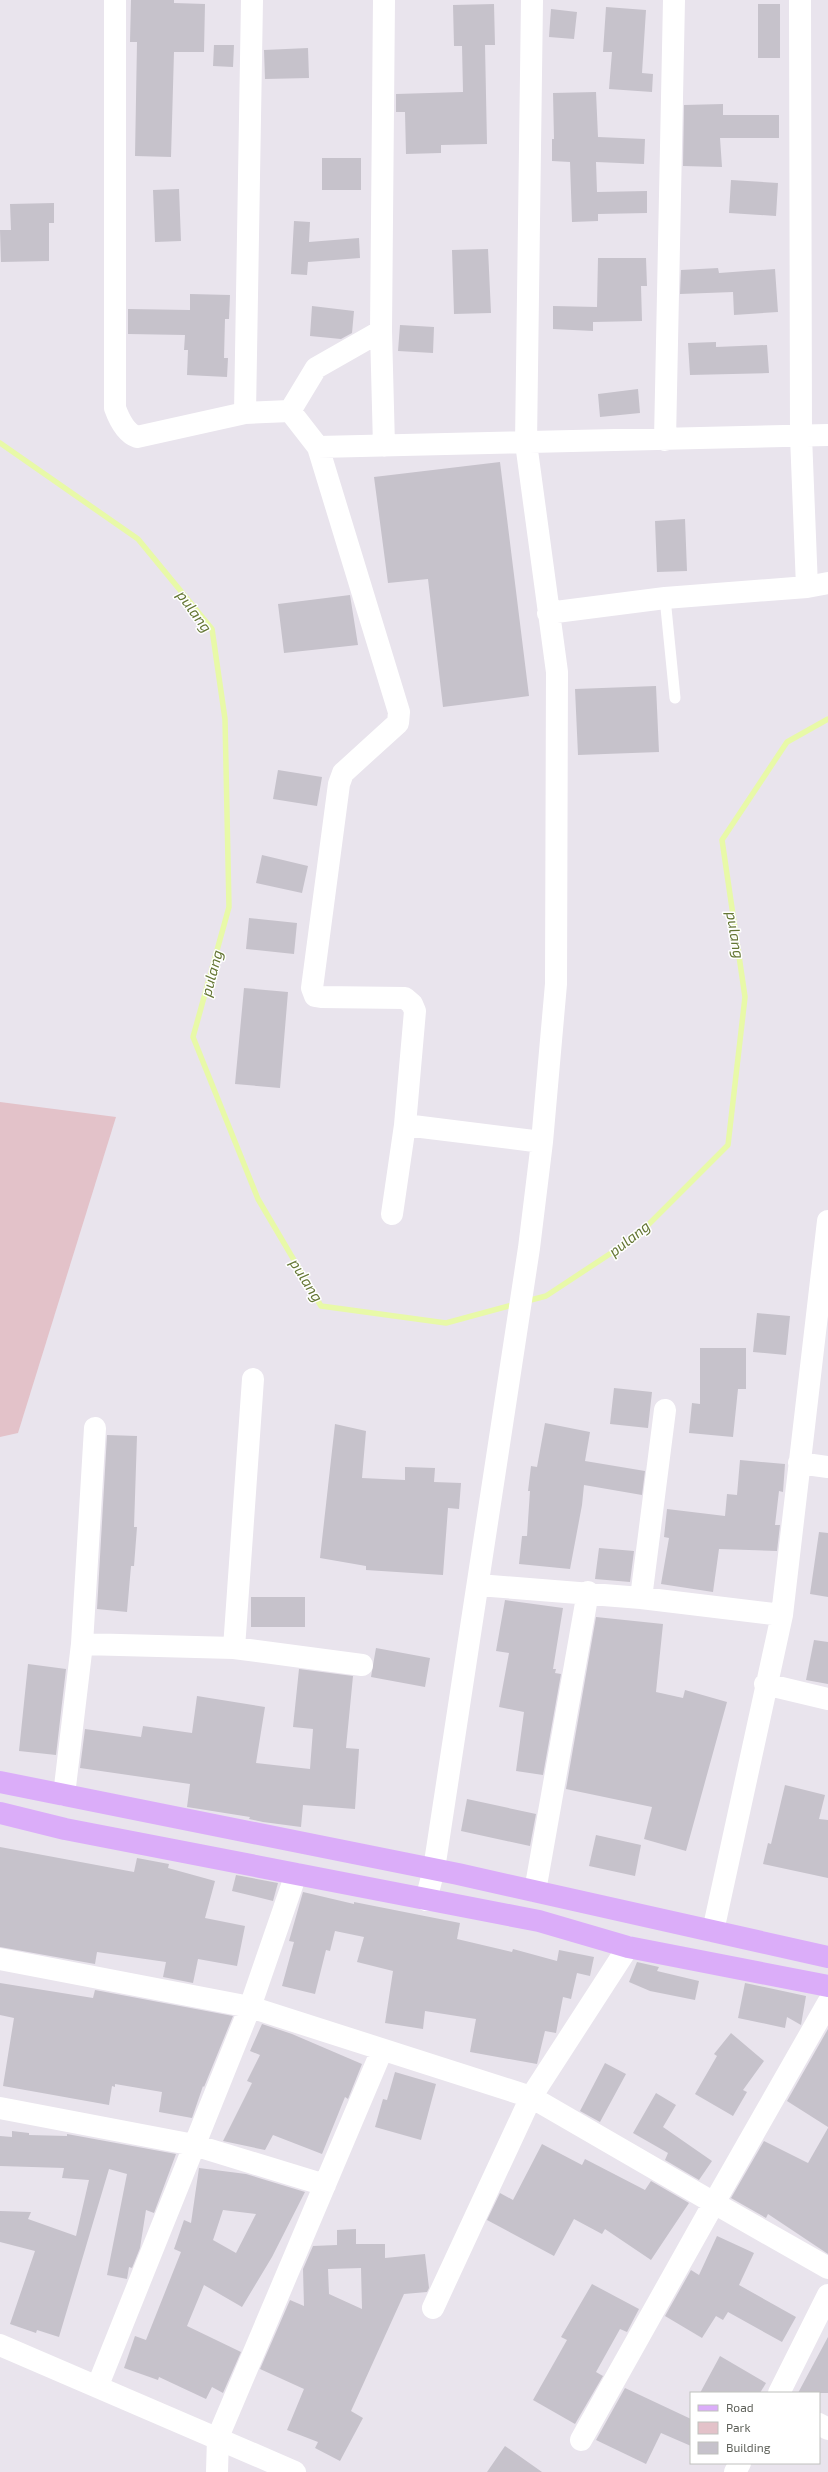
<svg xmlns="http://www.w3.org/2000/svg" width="828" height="2472" viewBox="0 0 828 2472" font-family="'Exo 2',sans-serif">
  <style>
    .green { fill: #e3c2c9 }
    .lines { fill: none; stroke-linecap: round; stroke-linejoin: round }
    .stream { stroke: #e8f9a8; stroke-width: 5.5 }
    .building { fill: #c6c2cb; fill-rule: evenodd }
    .lane { stroke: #fff; stroke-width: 11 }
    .street { stroke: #fff; stroke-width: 22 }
    .secondary { stroke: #fff; stroke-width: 22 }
    .primary { stroke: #dbadf9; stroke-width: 22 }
    .labels { text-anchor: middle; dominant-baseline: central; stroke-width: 3; stroke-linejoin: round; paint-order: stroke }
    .water-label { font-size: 15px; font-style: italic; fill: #647634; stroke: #fff }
  </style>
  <rect width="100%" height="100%" fill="#e9e4ed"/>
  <path class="green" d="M0 1102 116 1117 18 1433 0 1437Z"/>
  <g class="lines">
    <path class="stream" d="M0 443 138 539 212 629 225 719 229 907 193 1037 258 1199 321 1306 446 1323 516 1304
      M527 1301 546 1296 637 1236 728 1145 745 997 722 840 787 742 828 719"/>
  </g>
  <path class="building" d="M131 0H174V3L205 4 204 52H174L171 157 135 156 137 42H130Z
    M494 4 495 45H485L487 144 441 145V153L406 154 405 112H396V94L463 92 462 46H454L453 5Z
    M758 4H780V58H758Z
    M606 7 646 10 642 73 653 74 652 92 609 89 612 52H603Z
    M551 9 577 12 574 39 549 37Z
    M214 45H234L233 67 213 66Z
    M308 48 309 78 265 79 264 50Z
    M596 92 598 137 645 139 644 164 596 162 597 192 647 191V213L598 214V221L572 222 570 162 552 161V139H554L553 93Z
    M723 104V115H779V138H720L722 167 683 166 684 105Z
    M322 158H361V190H322Z
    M731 180 778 183 776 216 729 213Z
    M179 189 181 241 155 242 153 190Z
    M54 203V223H49V261L1 262 0 230H11L10 204Z
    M294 221 310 222 309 242 359 238 360 258 308 262 307 275 291 274Z
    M488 249 491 313 454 314 452 250Z
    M598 258H646L647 286H641L642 321 593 322V331L553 329V306L597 307Z
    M718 268 719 273 775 269 778 312 734 315 733 292 680 294 681 270Z
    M190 294 230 295 229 319H225L224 358H228L227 377 187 375 188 350H184L185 335 128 334V309L190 310Z
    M312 306 354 311 352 333 341 339 310 336Z
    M400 325 434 327 433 353 398 351Z
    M716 342V347L767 345 769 373 690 375 688 343Z
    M638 389 640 413 600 417 598 394Z
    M500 462 529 696 443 707 428 579 388 583 374 477Z
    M685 519 687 571 657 572 655 521Z
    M350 595 358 645 284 653 278 604Z
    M656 686 659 752 578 755 575 689Z
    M278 770 322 777 317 806 273 799Z
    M262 855 308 866 302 893 256 883Z
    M249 918 297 923 294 954 246 949Z
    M244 988 288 992 280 1088 235 1084Z
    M757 1313 790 1316 786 1355 753 1352Z
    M700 1348H746V1389H738L733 1437 689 1433 692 1403 700 1404Z
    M614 1388 652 1392 648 1428 610 1424Z
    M545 1423 590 1432 585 1461 645 1471 642 1495 584 1485 582 1505 570 1569 519 1564 522 1536H527L530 1491H528L531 1466 537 1467Z
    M335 1424 366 1431 362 1478 405 1480V1467L435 1468 434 1482 461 1483 459 1509 448 1508 443 1575 366 1570V1566L320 1558Z
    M107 1435 137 1436 134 1527H137L134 1566H131L127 1612 97 1609Z
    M740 1460 785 1464 783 1492 779 1491 775 1525H780L777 1551 719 1549 713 1592 661 1584 669 1538 664 1537 667 1509 725 1516 727 1494 737 1495Z
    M819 1532 828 1533V1597L810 1594Z
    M599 1548 634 1551 630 1582 595 1579Z
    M251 1597H305V1627H251Z
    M505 1600 563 1608 553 1669H556L555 1673 561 1674 543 1775 516 1771 524 1712 499 1707 509 1653 496 1651Z
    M596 1617 663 1624 656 1692 683 1698 685 1690 727 1702 686 1851 644 1839 652 1807 566 1789Z
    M814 1640 828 1642V1684L806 1680Z
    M376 1648 430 1658 425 1687 371 1677Z
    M28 1664 66 1669 56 1755 19 1751Z
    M299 1669 353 1676 346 1748 359 1749 355 1809 303 1805 301 1827 263 1822 249 1819 250 1817 187 1807 190 1784 80 1768 85 1729 141 1737 143 1726 192 1733 197 1696 265 1707 256 1763 310 1769 313 1729 293 1727Z
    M785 1785 825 1795 819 1819 828 1820V1878L763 1864 768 1843 771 1844Z
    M467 1799 536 1814 530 1846 461 1831Z
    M596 1835 641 1845 635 1876 589 1866Z
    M0 1847 134 1872 137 1858 169 1864 168 1868 215 1881 205 1918 245 1926 237 1966 198 1959 193 1983 163 1977 166 1962 97 1952 95 1964 0 1947Z
    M236 1875 278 1883 273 1901 232 1891Z
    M303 1892 354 1904V1902L460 1923 457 1939 512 1952 513 1949 557 1961 559 1950 594 1957 590 1976 577 1973 571 1999 563 1997 556 2033 545 2031 537 2064 470 2052 476 2019 425 2011 423 2029 385 2023 393 1971 357 1962 364 1937 335 1931 330 1951 326 1950 315 1994 282 1986 294 1942 289 1941Z
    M637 1962 659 1967 657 1971 699 1981 695 2000 650 1991 629 1982Z
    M0 1983 93 1998 95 1990 233 2016 204 2087 203 2086 192 2118 159 2112 162 2092 115 2084V2087L112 2086 109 2105 3 2086 14 2018 0 2015Z
    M745 1983 806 1996 801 2025 787 2017 785 2028 738 2018Z
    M262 2024 292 2034 362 2064 348 2099 345 2097 322 2154 273 2135 265 2150 223 2141 252 2083 247 2081 260 2055 250 2051Z
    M828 2029V2127L787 2101Z
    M731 2033 764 2061 743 2090 747 2092 733 2116 695 2094 717 2056 714 2054Z
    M605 2063 626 2074 600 2122 580 2111Z
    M395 2072 436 2084 421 2140 375 2127 383 2099 387 2100Z
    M656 2093 676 2105 663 2127 712 2161 699 2180 665 2160 668 2153 633 2133Z
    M828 2128V2254L768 2214 766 2218 731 2198 764 2141 808 2163Z
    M12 2131 29 2133V2135L67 2136V2134L176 2154 154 2213 146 2210 140 2248 132 2268 129 2267 127 2279 107 2275 127 2174 109 2169 59 2337 37 2330 36 2333 10 2324 35 2251 0 2242V2211L31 2212 28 2219 76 2236 89 2180 62 2178 64 2168 0 2166V2136L12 2137Z
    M542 2144 582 2165 585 2159 645 2190 651 2181 689 2203 651 2260 605 2229 602 2234 574 2219 554 2256 487 2220 500 2193 513 2200Z
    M199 2168 246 2174 305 2192 272 2257 242 2307 204 2285 187 2326 241 2352 223 2393 212 2387 206 2399 159 2377 158 2380 124 2368 135 2336 146 2340 181 2252 174 2249 184 2220 191 2223ZM223 2210 256 2214 236 2253 213 2240Z
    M356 2229V2244H385V2258L425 2254 429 2288 427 2292 404 2294 351 2411 363 2418 340 2461 315 2448 318 2442 287 2430 304 2389 260 2369 290 2300 304 2306 303 2269 313 2246 337 2245V2230ZM361 2268 362 2309 329 2294 328 2269Z
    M717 2236 754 2253 739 2285 796 2317 782 2342 728 2312 723 2320 716 2316 702 2338 665 2316 691 2270 699 2275Z
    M592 2284 639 2309 627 2332 620 2329 596 2372 603 2376 575 2424 533 2400 567 2340 561 2337Z
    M828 2337V2393H798Z
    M720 2356 766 2383 760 2393H700Z
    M625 2388 691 2419V2446L661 2433 646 2464 596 2440Z
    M505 2446 542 2472H487Z"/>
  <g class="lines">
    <path class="lane" d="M665 598 675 698"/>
    <path class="street" d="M115 0V408C119 419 126 433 137 437L245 413 252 0
      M384 0 381 331 384 446
      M800 0 801 436 807 587
      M290 411 316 368 381 331
      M245 413 290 411 318 447 399 712 398 723 343 773 339 784 312 988 315 996 321 997 405 998 412 1004 415 1011 405 1125 542 1142
      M665 440 674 0
      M318 447 828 435
      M548 613 665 598 807 587 828 583
      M392 1214 405 1125
      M799 1463 828 1467
      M478 1585 641 1598 665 1410
      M641 1598 782 1615 713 1931
      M782 1615 828 1221
      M82 1644 234 1648 362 1665
      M234 1648 253 1379
      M765 1684 828 1699
      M64 1795 82 1644 95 1428
      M535 1891 588 1592
      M426 1900 434 1869 529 1248 542 1142 556 984 557 672 526 443 532 0
      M0 1959 250 2007 531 2097 628 1947
      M828 2003 714 2203 828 2268
      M0 2108 194 2145 325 2185
      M433 2308 531 2097 714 2203 581 2440
      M98 2385 250 2007 296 1874
      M819 2424 828 2429
      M217 2472 218 2437 382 2050"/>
    <path class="secondary" d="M0 2345 295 2472
      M779 2393 828 2295
      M735 2472 740 2463"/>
    <path class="primary" d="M0 1782 458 1874 828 1957
      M0 1813 65 1829 539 1921 628 1947 828 1986"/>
  </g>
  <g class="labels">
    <g class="water-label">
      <text transform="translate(195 611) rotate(54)">pulang</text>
      <text transform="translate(736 935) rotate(81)">pulang</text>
      <text transform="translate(211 973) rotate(-75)">pulang</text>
      <text transform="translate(629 1238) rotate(-38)">pulang</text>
      <text transform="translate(307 1280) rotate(58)">pulang</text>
    </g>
  </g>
  <rect x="690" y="2392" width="130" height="72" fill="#ffffff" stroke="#c0c1be"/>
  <rect x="698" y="2405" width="20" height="6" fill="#dbadf9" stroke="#c0c1be"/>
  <text x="726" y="2412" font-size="12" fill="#61635c">Road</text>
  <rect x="698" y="2422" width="20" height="12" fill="#e3c2c9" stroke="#c0c1be"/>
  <text x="726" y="2432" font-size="12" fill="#61635c">Park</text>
  <rect x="698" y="2442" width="20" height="12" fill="#c6c2cb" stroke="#c0c1be"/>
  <text x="726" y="2452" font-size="12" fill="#61635c">Building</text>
</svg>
